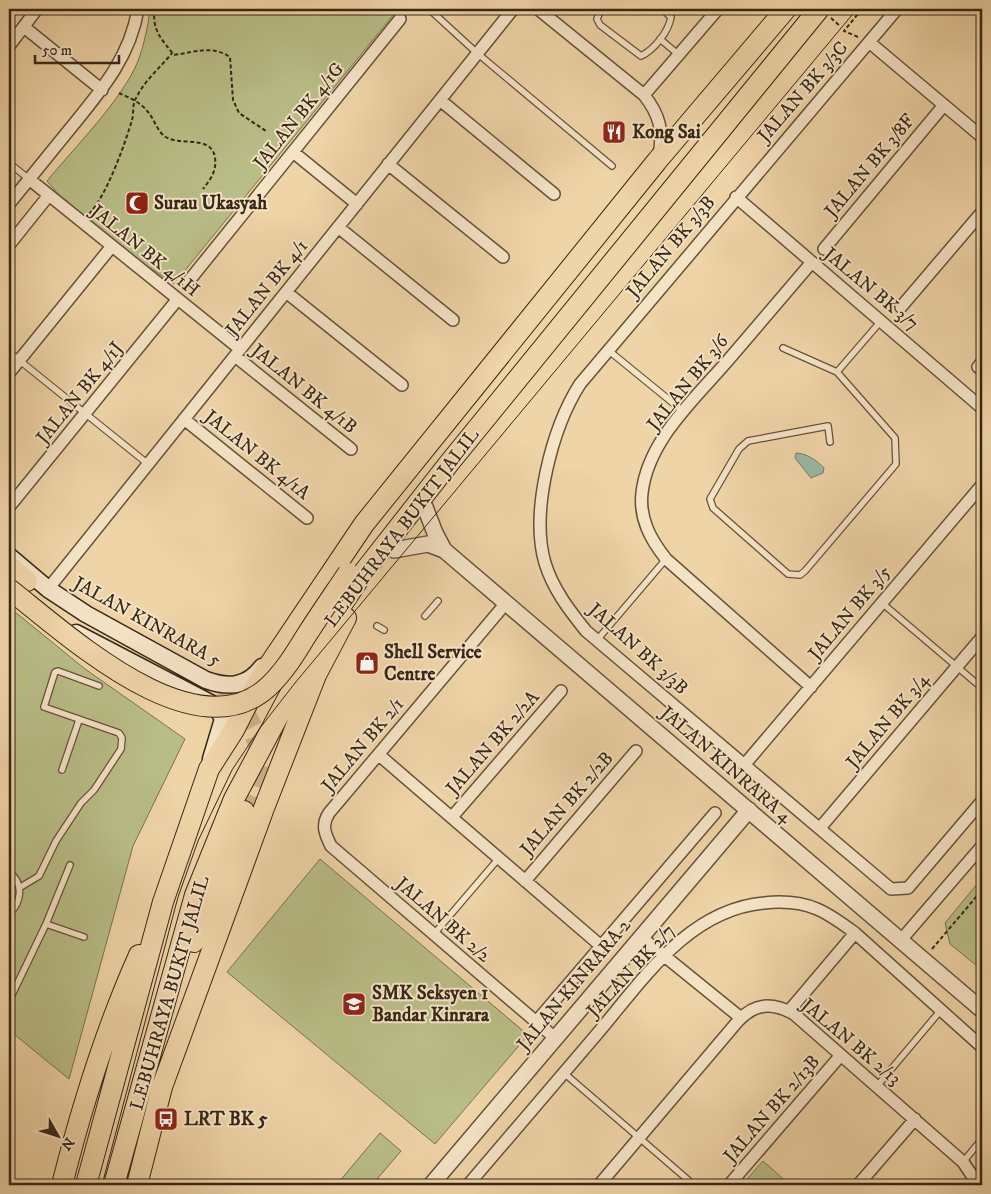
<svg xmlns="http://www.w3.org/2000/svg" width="991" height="1194" viewBox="0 0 991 1194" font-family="'IM FELL DW Pica',serif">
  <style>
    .green { fill: #b9bd87; stroke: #78724f }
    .water { fill: #9ab8a6; stroke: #727e6d }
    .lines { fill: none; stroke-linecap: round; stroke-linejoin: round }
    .trunk-tunnel { stroke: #cab18a; stroke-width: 20; stroke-dasharray: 20 10; stroke-linecap: butt }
    .service-casing { stroke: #65523b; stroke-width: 8 }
    .minor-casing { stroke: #65523b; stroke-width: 14 }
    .tertiary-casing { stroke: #65523b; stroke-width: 18 }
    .secondary-casing { stroke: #372717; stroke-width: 19 }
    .trunk-casing { stroke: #372717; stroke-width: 22 }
    .path { stroke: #372717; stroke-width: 2; stroke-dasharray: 4 2.5; stroke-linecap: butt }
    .service { stroke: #f5e3c6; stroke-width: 5.5 }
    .minor { stroke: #f5e3c6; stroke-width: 11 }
    .tertiary { stroke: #f5e3c6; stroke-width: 15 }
    .secondary { stroke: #f5e3c6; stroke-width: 16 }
    .trunk { stroke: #efd4a7; stroke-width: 20 }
    .tram { stroke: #372717; stroke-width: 1 }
    .trunk-bridge-casing { stroke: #372717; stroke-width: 22; stroke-linecap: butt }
    .trunk-bridge { stroke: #efd4a7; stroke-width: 20 }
    .labels { text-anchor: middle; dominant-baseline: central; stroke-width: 4; stroke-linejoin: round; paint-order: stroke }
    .street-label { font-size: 19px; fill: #372717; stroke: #f5e3c6 }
    .poi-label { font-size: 19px; font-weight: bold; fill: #372717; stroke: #f5e3c6; text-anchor: start }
  </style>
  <rect width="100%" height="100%" fill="#efd4a7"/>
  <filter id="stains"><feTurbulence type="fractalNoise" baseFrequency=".004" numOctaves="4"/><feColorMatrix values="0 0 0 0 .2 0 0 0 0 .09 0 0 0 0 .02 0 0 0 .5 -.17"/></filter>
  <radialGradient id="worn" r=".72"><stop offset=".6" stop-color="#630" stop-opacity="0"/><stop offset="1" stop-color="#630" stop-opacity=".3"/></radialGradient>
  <path class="green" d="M150 9H398L174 284 82 222 47 181C73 149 123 99 138 61 144 45 148 26 150 9Z
    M9 607 85 669 185 739 133 846 69 1079 15 1035 9 1042Z
    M320 859 528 1035 435 1144 227 972Z
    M982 878V970L950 944 945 923Z
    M380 1133 401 1151 372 1185H341L338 1183Z
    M763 1161 790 1185H742Z"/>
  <path class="water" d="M796 453C806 453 818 461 824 468L823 473 811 478 795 458Z"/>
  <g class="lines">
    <path class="trunk-tunnel" d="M192 679 242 707 253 728 258 746V771L244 811"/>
    <g class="service-casing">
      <path id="service" d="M429 9 477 53 612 166
        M601 9 597 19 600 25 641 56C654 50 669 31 671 17L662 9
        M660 39 679 55
        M9 163 29 179
        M783 348 837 372 895 438 896 464 805 571 800 575 788 574 713 508 710 499 739 449 748 441 828 426 830 442
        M608 350 684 412
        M9 352 148 464
        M837 372 881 321
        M882 603 982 688
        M425 616 438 601
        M377 626 384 630
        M597 640 666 559
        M62 770 79 720
        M9 872C24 883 22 902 9 914
        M19 888 39 876 56 841 81 803 94 790 121 749 122 738 119 733 44 707 55 672 58 671 99 686
        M46 924 84 937
        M434 934 499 858
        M9 1001 46 924 70 865
        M564 1073 694 1185
        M877 1086 941 1010
        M963 1162 982 1139"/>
    </g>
    <g class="minor-casing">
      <path id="minor" d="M538 9 644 95C659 114 664 131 659 154
        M897 9 580 384C552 428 530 512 545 563 553 589 569 610 586 631L891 889 908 888 982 801
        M24 27 102 90
        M869 42 982 137
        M9 46 37 9
        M644 95 718 9
        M440 100 554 194
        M293 152 357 204
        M388 164 503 257
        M29 179 240 349
        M736 197 982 408
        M9 204C29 179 49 155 69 130 100 92 130 58 138 9
        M338 227 453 320
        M9 245 49 195
        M824 249 944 105
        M188 282 400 19
        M286 292 402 385
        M901 307 982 212
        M235 356 351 449
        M978 367 982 362
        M9 373 112 246
        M184 419 307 518
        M9 507 177 300
        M48 589 513 9
        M506 603 329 813C321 825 325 834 331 846L555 1038
        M811 687 666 559C651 540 639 519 642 493 648 439 697 397 730 358 757 326 785 294 812 262
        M379 755 601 946
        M745 764 982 485
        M452 817 561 691
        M820 828 982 637
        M525 881 636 751
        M641 937 741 1018
        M901 940 982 846
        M789 1011 855 933
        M536 1022 715 813
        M468 1185C509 1137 550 1089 591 1041 639 986 685 910 764 903 782 901 800 902 817 909 831 915 843 924 855 933L982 1047
        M599 1185 738 1021C755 1003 772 1002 794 1014L963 1162 973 1177 974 1185
        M729 1185 841 1055
        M858 1185 915 1119"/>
    </g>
    <g class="tertiary-casing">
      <path id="tertiary" d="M425 507 435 533 444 550 982 1010
        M394 550 428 544 444 550
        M431 1185 749 810"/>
    </g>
    <g class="secondary-casing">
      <path id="secondary" d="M9 556 48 589 86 614 206 680C228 688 247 687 262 667
        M76 633 216 706 223 719 211 759"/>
    </g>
    <g class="trunk-casing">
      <path id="trunk" d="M9 566 27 581
        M194 942 244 811
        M62 1185C82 1105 105 1031 139 955
        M86 1185 163 902 209 769 234 730 261 677 364 524 657 161 786 9
        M114 1185 195 895 234 799 321 636 363 573 450 462 819 9
        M137 1185 162 1087 264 808 316 675 346 618"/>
    </g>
    <path class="path" d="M155 9C151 29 162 40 174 55 195 52 212 45 230 57L233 100 239 113 266 131
      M831 18 840 26
      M858 37 844 31 862 9
      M119 93C128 97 142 103 148 112 154 119 156 128 163 135 177 148 212 133 215 158 217 171 210 180 203 189
      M89 214C106 197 125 144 132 120 134 113 132 104 136 98 145 80 160 68 172 53
      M932 949 982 890"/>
    <use href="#service" class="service"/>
    <use href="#minor" class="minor"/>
    <use href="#tertiary" class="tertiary"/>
    <use href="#secondary" class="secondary"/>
    <use href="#trunk" class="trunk"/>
    <path class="tram" d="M102 1185 178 897 198 841 232 770 260 728 295 683 857 9"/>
    <g class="trunk-bridge-casing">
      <path id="trunk-bridge" d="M9 589C66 633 194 754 268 687 284 672 295 654 306 636 320 614 334 594 348 573"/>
    </g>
    <use href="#trunk-bridge" class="trunk-bridge"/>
  </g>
  <defs>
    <g id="restaurant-square" transform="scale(1.25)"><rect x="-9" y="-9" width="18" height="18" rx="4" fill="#8f2418" stroke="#f5e3c6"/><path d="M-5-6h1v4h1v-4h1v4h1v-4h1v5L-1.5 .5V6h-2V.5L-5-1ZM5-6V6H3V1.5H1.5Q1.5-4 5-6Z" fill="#fff"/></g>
    <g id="mosque-square" transform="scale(1.25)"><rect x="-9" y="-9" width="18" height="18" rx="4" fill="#8f2418" stroke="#f5e3c6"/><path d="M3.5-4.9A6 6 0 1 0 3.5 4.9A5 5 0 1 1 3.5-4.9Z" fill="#fff"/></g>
    <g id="shop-square" transform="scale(1.25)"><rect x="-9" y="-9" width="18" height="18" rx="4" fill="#8f2418" stroke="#f5e3c6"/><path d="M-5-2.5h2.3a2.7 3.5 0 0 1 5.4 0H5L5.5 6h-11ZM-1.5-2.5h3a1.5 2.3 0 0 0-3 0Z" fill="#fff"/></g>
    <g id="school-square" transform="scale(1.25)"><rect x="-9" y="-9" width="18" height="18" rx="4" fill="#8f2418" stroke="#f5e3c6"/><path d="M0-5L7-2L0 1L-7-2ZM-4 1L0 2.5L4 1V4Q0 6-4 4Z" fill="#fff"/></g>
    <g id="bus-square" transform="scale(1.25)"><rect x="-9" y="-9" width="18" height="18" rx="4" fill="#8f2418" stroke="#f5e3c6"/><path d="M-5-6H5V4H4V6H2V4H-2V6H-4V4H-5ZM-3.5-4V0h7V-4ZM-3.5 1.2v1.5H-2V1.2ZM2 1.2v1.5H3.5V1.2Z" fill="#fff"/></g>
  </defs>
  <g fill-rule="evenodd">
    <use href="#restaurant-square" x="614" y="132"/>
    <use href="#mosque-square" x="137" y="203"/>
    <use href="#shop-square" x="367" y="663"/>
    <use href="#school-square" x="354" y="1004"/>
    <use href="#bus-square" x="166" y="1119"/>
  </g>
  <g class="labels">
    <g class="street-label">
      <text transform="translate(803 92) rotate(-49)">JALAN BK 3/3C</text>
      <text transform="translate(299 116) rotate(-51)">JALAN BK 4/1G</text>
      <text transform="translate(870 166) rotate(-50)">JALAN BK 3/8F</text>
      <text transform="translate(671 247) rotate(-50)">JALAN BK 3/3B</text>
      <text transform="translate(145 251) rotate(39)">JALAN BK 4/1H</text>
      <text transform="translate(267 288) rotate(-51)">JALAN BK 4/1</text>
      <text transform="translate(871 289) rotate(40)">JALAN BK 3/7</text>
      <text transform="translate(688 383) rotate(-51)">JALAN BK 3/6</text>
      <text transform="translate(304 389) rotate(39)">JALAN BK 4/1B</text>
      <text transform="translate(80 393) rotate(-51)">JALAN BK 4/1J</text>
      <text transform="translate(257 455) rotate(39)">JALAN BK 4/1A</text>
      <text transform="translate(402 528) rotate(-53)">LEBUHRAYA BUKIT JALIL</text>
      <text transform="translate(850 613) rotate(-50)">JALAN BK 3/5</text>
      <text transform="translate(147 622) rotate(29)">JALAN KINRARA 5</text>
      <text transform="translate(638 649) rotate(42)">JALAN BK 3/3B</text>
      <text transform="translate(888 721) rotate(-50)">JALAN BK 3/4</text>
      <text transform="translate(493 743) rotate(-49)">JALAN BK 2/2A</text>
      <text transform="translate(363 745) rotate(-50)">JALAN BK 2/1</text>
      <text transform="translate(726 765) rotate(41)">JALAN KINRARA 4</text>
      <text transform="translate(567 804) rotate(-49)">JALAN BK 2/2B</text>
      <text transform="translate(443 920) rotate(41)">JALAN BK 2/2</text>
      <text transform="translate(631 971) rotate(-47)">JALAN BK 2/7</text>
      <text transform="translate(574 985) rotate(-50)">JALAN KINRARA 2</text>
      <text transform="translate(170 993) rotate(-74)">LEBUHRAYA BUKIT JALIL</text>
      <text transform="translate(851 1042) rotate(40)">JALAN BK 2/13</text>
      <text transform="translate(772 1109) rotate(-49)">JALAN BK 2/13B</text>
    </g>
    <g class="poi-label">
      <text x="632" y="132">Kong Sai</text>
      <text x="154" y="203">Surau Ukasyah</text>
      <text x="384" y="652">Shell Service<tspan x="384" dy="22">Centre</tspan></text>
      <text x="372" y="993">SMK Seksyen 1<tspan x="372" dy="22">Bandar Kinrara</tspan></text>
      <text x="184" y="1119">LRT BK 5</text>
    </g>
  </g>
  <rect width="991" height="1194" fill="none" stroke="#efd4a7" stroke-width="30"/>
  <rect x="10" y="10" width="971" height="1174" fill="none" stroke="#372717" stroke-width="2.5"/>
  <rect x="15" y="15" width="961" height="1164" fill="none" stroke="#372717"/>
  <g transform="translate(58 1136) rotate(129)" stroke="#f5e3c6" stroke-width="4" paint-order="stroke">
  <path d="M0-4L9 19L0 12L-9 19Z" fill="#372717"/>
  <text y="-8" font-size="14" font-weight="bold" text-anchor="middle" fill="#372717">N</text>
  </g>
  <path d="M35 55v8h84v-8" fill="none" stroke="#372717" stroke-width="2.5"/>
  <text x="42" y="55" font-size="15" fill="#372717" stroke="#f5e3c6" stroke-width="4" paint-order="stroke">50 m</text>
  <rect width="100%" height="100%" filter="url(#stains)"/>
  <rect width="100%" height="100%" fill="url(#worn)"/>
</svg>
